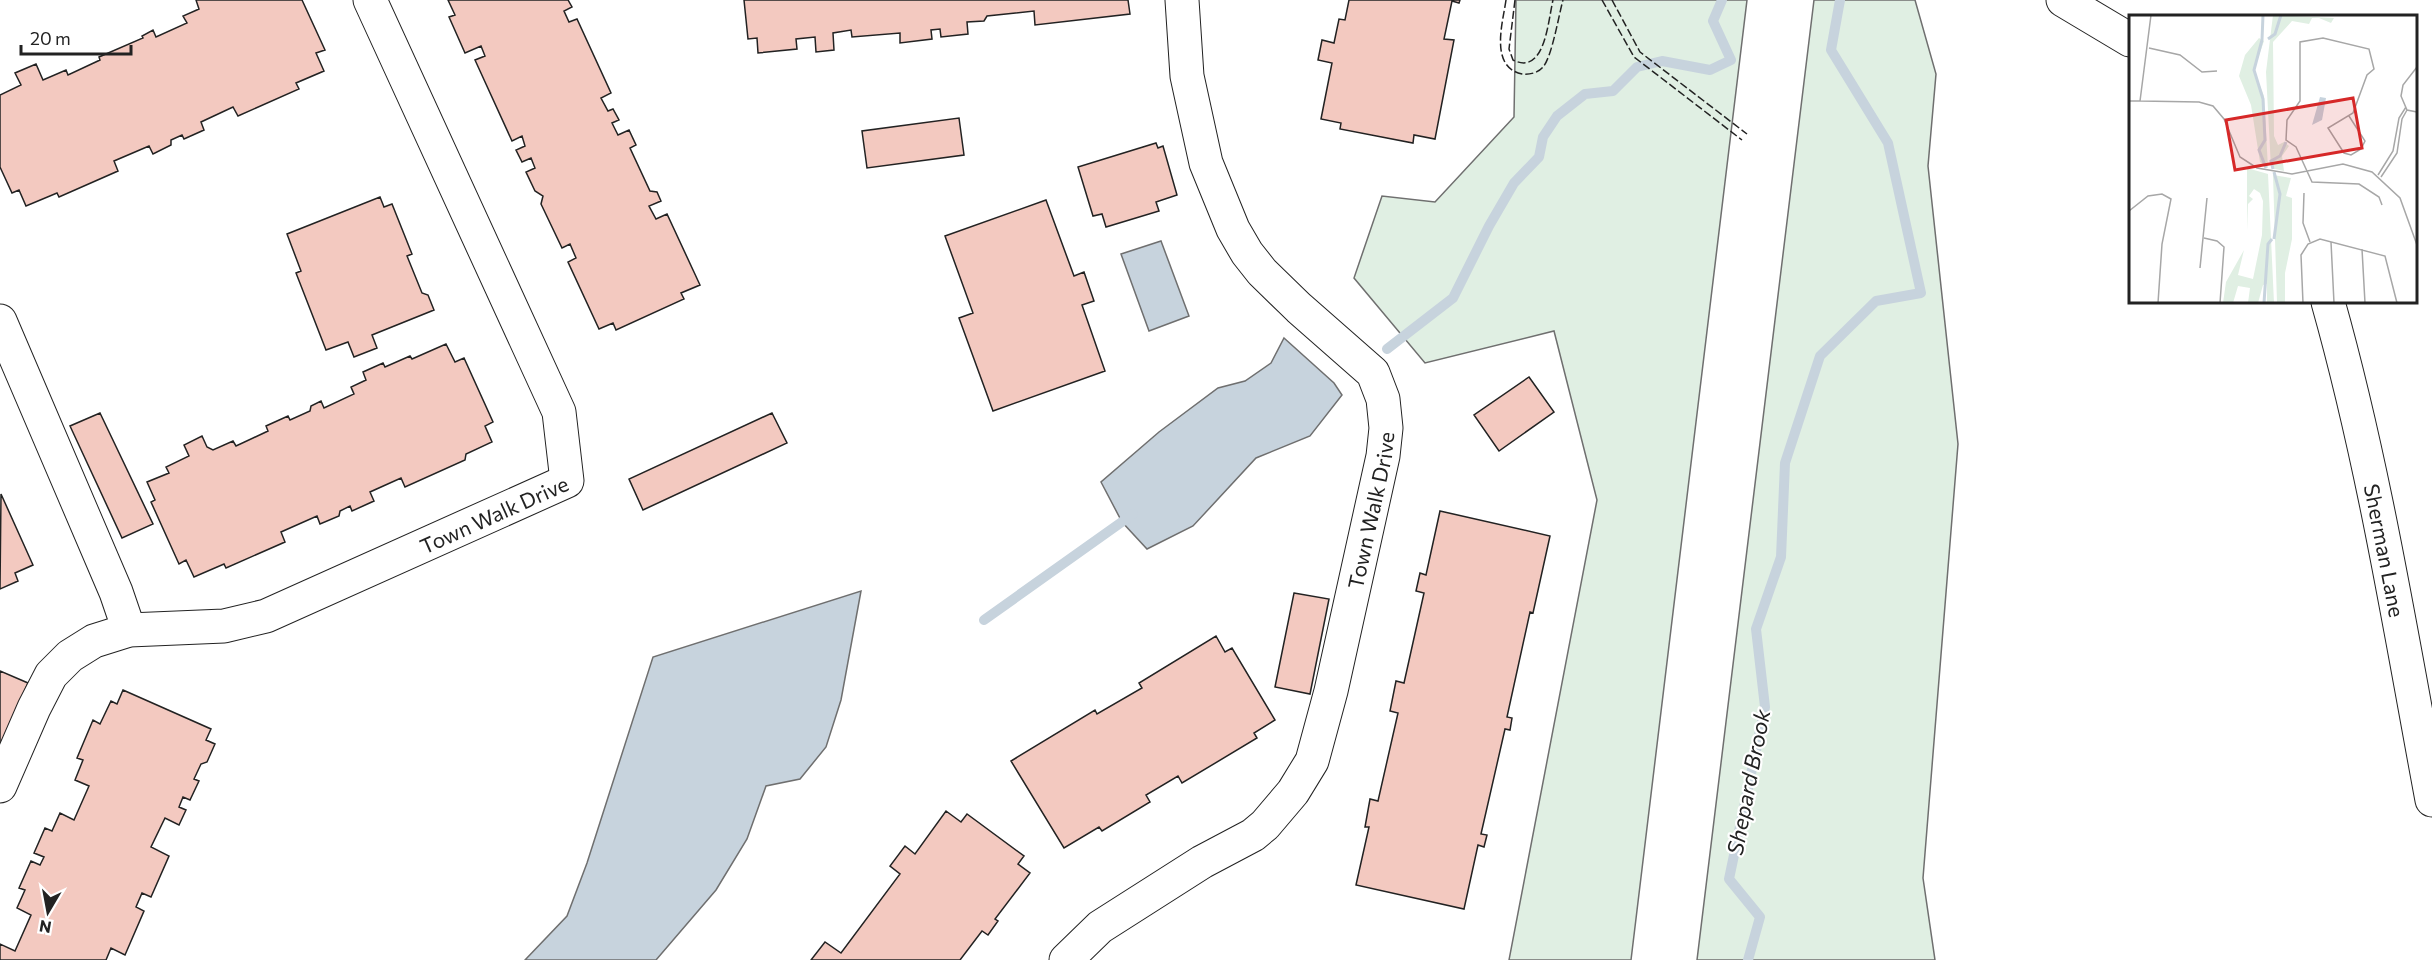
<svg xmlns="http://www.w3.org/2000/svg" width="2432" height="960" viewBox="0 0 2432 960" font-family="Commissioner,sans-serif">
  <style>
    .green { fill: #e0efe3; stroke: #6f6f6f; stroke-width: 1.5 }
    .water { fill: #c7d3dd; stroke: #6f6f6f; stroke-width: 1.5 }
    .lines { fill: none; stroke-linecap: round; stroke-linejoin: round }
    .stream { stroke: #c7d3dd; stroke-width: 10 }
    .building { fill: #f3c9c0; stroke: #222; stroke-width: 1.5 }
    .street-casing { stroke: #222; stroke-width: 35 }
    .secondary-casing { stroke: #222; stroke-width: 35 }
    .street { stroke: #fff; stroke-width: 33 }
    .secondary { stroke: #fff; stroke-width: 33 }
    .fence { stroke: #222; stroke-width: 1.5; stroke-dasharray: 8 3; stroke-linecap: butt }
    .labels { text-anchor: middle; dominant-baseline: central; stroke-width: 4.5; stroke-linejoin: round; paint-order: stroke }
    .street-label { font-size: 21px; fill: #222; stroke: #fff }
    .water-label { font-size: 22px; font-style: italic; fill: #222; stroke: #fff }
    .inset-river { fill: none; stroke: #c7d3dd; stroke-width: 3 }
    .inset-road { fill: none; stroke: #a7a7a7; stroke-width: 1.5 }
    .view { fill: #d62828; fill-opacity: 0.15; stroke: #d62828; stroke-width: 3 }
    .inset-edge { fill: none; stroke: #222; stroke-width: 3 }
  </style>
  <rect width="100%" height="100%" fill="#fff"/>
  <path class="green" d="M1516 0H1747L1631 960H1509L1597 500 1554 331 1425 363 1354 278 1382 196 1435 202 1514 117Z
    M1814 0H1915L1936 74 1928 166 1958 444 1923 878 1935 960H1697Z"/>
  <path class="water" d="M1161 241 1189 316 1149 331 1121 254Z
    M1284 338 1334 383 1342 395 1310 436 1256 458 1193 526 1147 549 1122 522 1101 482 1159 432 1218 388 1245 381 1271 363Z
    M861 591 841 700 826 747 800 779 766 786 747 839 716 890 656 960H525L567 916 587 863 653 657Z"/>
  <g class="lines">
    <path class="stream" d="M1387 349 1453 298 1489 226 1514 183 1539 157 1543 137 1557 116 1585 94 1613 91 1637 67 1662 61 1710 70 1731 60 1713 21 1722 0
      M984 620 1133 514
      M1748 960 1760 917 1729 879 1765 707 1756 629 1781 557 1785 463 1820 356 1876 301 1921 293 1888 143 1831 50 1840 0"/>
  </g>
  <path class="building" d="M196 0H302L325 50 316 53 324 71 296 83 299 89 238 116 233 107 201 122 204 130 184 139 182 135 171 140V145L153 154 149 146 114 161 118 171 59 197 57 193 26 206 19 190 12 193 0 167V95L21 85 15 73 36 64 43 80 66 70 68 75 100 60 99 57 143 38 142 36 153 30 156 37 187 23 183 16 199 9Z
    M448 0H568L572 7 564 11 569 22 577 19 611 93 601 98 608 111 613 109 619 120 612 123 618 135 629 130 636 145 630 148 650 191 657 192 661 201 649 206 656 219 667 214 700 285 681 293 684 299 616 330 613 323 599 329 568 262 576 258 570 244 562 248 541 204 543 196 535 191 526 172 535 168 531 158 522 162 516 150 525 146 522 136 512 141 475 60 485 56 481 46 465 53 449 17 455 15Z
    M744 0H1128L1130 14 1035 25 1034 11 987 16 984 21 967 22 968 34 941 37 940 29 931 30 932 39 900 43V33L852 37 851 30 833 33 834 50 816 52 815 37 796 39 797 49 758 53 757 38 748 39Z
    M1349 0H1460L1459 3 1452 1 1444 39 1454 40 1435 139 1414 135 1413 143 1340 129 1341 123 1321 119 1332 63 1318 60 1322 40 1334 43 1339 19 1345 20Z
    M959 118 964 155 867 168 862 131Z
    M1156 143 1158 148 1163 146 1177 195 1156 202 1159 211 1106 227 1102 214 1093 216 1078 167Z
    M380 197 384 207 392 204 412 254 407 256 422 293 428 295 434 310 372 335 377 348 354 357 348 342 326 350 296 273 301 271 287 234Z
    M1046 200 1074 276 1084 272 1094 301 1082 305 1105 371 993 411 959 318 973 313 945 236Z
    M446 344 455 362 464 358 493 422 485 426 492 442 466 454 465 460 405 487 401 478 370 492 374 501 352 511 350 506 340 511 339 516 320 524 317 516 281 532 285 542 226 568 224 564 194 577 186 560 179 564 151 502 155 500 147 482 169 473 166 467 189 456 184 445 202 436 207 447 213 450 233 441 236 446 268 431 266 426 288 416 290 420 310 411 311 406 321 401 324 408 354 394 351 387 366 380 363 372 383 363 385 367 410 356 412 359Z
    M1529 377 1554 412 1499 451 1474 415Z
    M100 413 153 524 122 538 70 426Z
    M772 413 787 443 643 510 629 479Z
    M1 494 33 565 15 573 18 581 0 589Z
    M1440 511 1550 536 1533 613 1530 612 1507 717 1512 718 1510 730 1505 729 1481 834 1487 835 1484 847 1478 845 1464 909 1356 885 1369 827H1365L1370 799 1378 801 1398 713 1390 711 1396 681 1404 683 1424 593 1416 591 1420 573 1426 575Z
    M1294 593 1329 599 1310 694 1275 687Z
    M1216 636 1225 652 1232 648 1275 720 1254 733 1257 738 1182 783 1178 776 1146 795 1150 802 1102 831 1099 827 1064 848 1011 761 1095 710 1097 714 1142 688 1139 683Z
    M0 671 28 683 0 748Z
    M123 690 211 729 206 740 215 744 207 762 201 764 194 779 199 781 190 800 183 797 179 807 186 810 179 825 165 818 151 847 169 856 151 897 142 893 136 907 144 911 125 955 111 948 106 960H0V944L15 951 31 915 17 908 25 890 19 888 31 861 40 865 44 857 34 853 45 828 52 831 60 813 74 820 89 786 75 780 83 760 77 758 93 720 100 724 111 701 117 704Z
    M946 811 961 822 967 814 1024 856 1018 864 1030 873 995 919 998 921 988 935 982 931 960 960H811L825 942 841 953 900 874 890 866 905 846 915 854Z"/>
  <g class="lines">
    <g class="street-casing">
      <g id="street">
        <path d="M0 321 116 592 129 630"/>
        <path id="s1" d="M0 786 34 708 51 675 70 656 94 641 129 630 224 626 266 616 567 481 559 412 370 0"/>
        <path id="s2" d="M1066 960 1100 927 1202 862 1253 835 1265 825 1293 792 1312 761 1331 691 1383 456 1386 428 1383 399 1373 373 1299 308 1262 272 1247 253 1233 229 1206 163 1187 76 1182 0"/>
      </g>
    </g>
    <g class="secondary-casing">
      <g id="secondary">
        <path d="M2063 0 2130 40"/>
        <path id="s3" d="M2328 302C2374 465 2401 634 2432 800"/>
      </g>
    </g>
    <use href="#street" class="street"/>
    <use href="#secondary" class="secondary"/>
    <path class="fence" d="M1506 0C1503 22 1489 67 1522 74 1529 75 1538 73 1543 67 1552 57 1559 14 1563 0
      M1515 0 1509 49 1513 60C1545 76 1548 21 1553 0
      M1602 0 1634 57 1742 140
      M1612 0 1640 52 1747 134"/>
  </g>
  <g class="labels">
    <g class="street-label">
      <text stroke="none"><textPath href="#s2" startOffset="579">Town Walk Drive</textPath></text>
      <text stroke="none"><textPath href="#s1" startOffset="602">Town Walk Drive</textPath></text>
      <text stroke="none"><textPath href="#s3" startOffset="255">Sherman Lane</textPath></text>
    </g>
    <g class="water-label">
      <text transform="translate(1748 782) rotate(-79)">Shepard Brook</text>
    </g>
  </g>
  <g transform="translate(2129 15)">
    <rect width="288" height="288" fill="#fff"/>
    <path d="M144 0 205 3 202 8 190 3H183L180 9 163 6 144 27 145 121 149 130 155 127 160 131 153 141 155 156 142 153 137 57ZM130 23 135 26 125 55 135 81 139 153 131 147 122 90 110 61 116 40ZM118 153 139 159 145 288H138V269L134 270 129 288H119L121 273 109 271 104 288H94L97 267 115 235 109 260 124 264 133 220 134 186 131 178 125 174 120 181 124 184 119 189 118 216ZM144 160 162 163 157 181 163 183V224L156 258V288H148Z" fill="#e0efe3"/>
    <path d="M191 82 197 83 193 105 183 110Z" fill="#c7d3dd"/>
    <path class="inset-river" d="M134 0 133 25 125 55 134 84 136 125 130 135 137 153M139 24 146 19 152 0M144 154 142 146 151 141 157 127M145 157 151 179 145 224M135 288 139 229 143 224"/>
    <path class="inset-road" d="M20 33 51 40 73 57 88 56M288 52 274 70 272 81 278 95 288 97M0 86H11L22 0M11 86 70 87 84 91 95 104 111 142 128 153 163 159 214 149 243 157 271 183 288 230M220 101 236 126 232 134 222 140 215 138 199 113 224 98 238 60 245 54 240 34 194 23 171 27V86L158 105 157 125 167 132 183 167 230 169 250 182 253 190M249 160 264 136 270 103 277 92M252 162 268 138 273 104 278 95M175 178 174 208 181 227M0 196 19 181 33 179 42 184 33 229 29 288M75 223 88 226 95 232 91 288M202 227 205 288M233 234 236 288M71 253 78 183M174 288 172 240 179 229 191 224 256 241 268 288"/>
    <path class="view" d="M224 83 233 133 106 155 97 105Z"/>
    <rect width="288" height="288" class="inset-edge"/>
  </g>
  <g transform="translate(48 912) rotate(190)" stroke="#ffffff" stroke-width="4.5" paint-order="stroke">
  <path d="M0-4.5L10 22L0 15L-10 22Z" fill="#222222"/>
  <text y="-9" font-size="16" font-weight="bold" text-anchor="middle" fill="#222222">N</text>
  </g>
  <path d="M21 45v9h110v-9" fill="none" stroke="#222222" stroke-width="3"/>
  <text x="30" y="45" font-size="18" fill="#222222" stroke="#ffffff" stroke-width="4.5" paint-order="stroke">20 m</text>
</svg>
